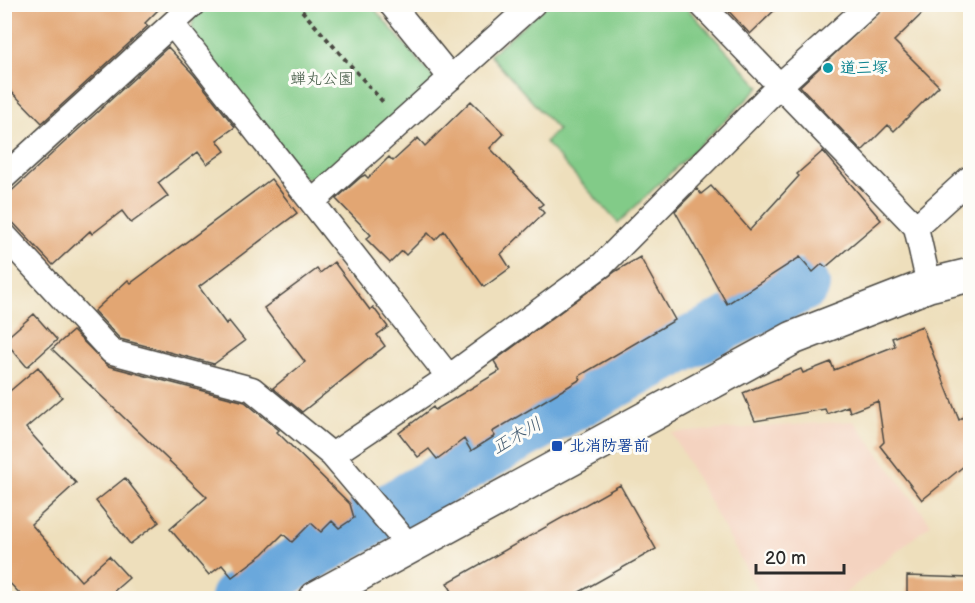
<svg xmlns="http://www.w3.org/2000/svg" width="975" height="603" viewBox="0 0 975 603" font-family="'Balsamiq Sans','Klee One',sans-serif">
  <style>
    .built { fill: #f4d3c0 }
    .green { fill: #82cb88; stroke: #567b5a; stroke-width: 1.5 }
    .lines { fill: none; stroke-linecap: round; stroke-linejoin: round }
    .river { stroke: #6ba8dc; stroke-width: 52 }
    .building { fill: #e2a673 }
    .street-casing { stroke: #484641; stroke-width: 27 }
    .secondary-casing { stroke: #484641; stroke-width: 36 }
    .path { stroke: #484641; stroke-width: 4; stroke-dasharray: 4.5 4.5; stroke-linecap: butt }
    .street { stroke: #fff; stroke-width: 24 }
    .secondary { stroke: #fff; stroke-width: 33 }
    .culture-dot { fill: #0f9aa8; stroke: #fdfcf7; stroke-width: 2 }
    .transit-dot { fill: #1a4fb4; stroke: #fdfcf7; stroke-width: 2 }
    .labels { text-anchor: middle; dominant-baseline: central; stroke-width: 6; stroke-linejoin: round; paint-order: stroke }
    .culture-label { font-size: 16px; font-weight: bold; fill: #0d838f; stroke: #fdfcf7; text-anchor: start }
    .park-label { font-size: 16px; fill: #455b47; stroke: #fdfcf7 }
    .transit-label { font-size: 16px; font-weight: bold; fill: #164399; stroke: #fdfcf7; text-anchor: start }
    .water-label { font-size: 18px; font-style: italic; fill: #455d72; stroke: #fdfcf7 }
  </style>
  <rect width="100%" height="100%" fill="#fdfcf7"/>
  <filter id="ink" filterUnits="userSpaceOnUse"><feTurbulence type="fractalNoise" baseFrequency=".0167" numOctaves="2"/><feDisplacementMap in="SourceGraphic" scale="12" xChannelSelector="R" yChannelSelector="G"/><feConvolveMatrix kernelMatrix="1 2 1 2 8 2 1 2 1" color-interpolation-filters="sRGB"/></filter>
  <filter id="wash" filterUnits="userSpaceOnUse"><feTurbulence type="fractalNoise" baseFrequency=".008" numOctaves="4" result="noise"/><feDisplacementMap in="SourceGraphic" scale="24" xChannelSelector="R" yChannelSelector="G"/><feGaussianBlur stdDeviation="1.35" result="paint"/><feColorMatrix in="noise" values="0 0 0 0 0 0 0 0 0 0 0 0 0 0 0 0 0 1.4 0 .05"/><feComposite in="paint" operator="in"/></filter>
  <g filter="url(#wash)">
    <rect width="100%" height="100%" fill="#eedfbc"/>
    <path class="built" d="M854 421 931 524 839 598H762L672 433Z"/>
    <path class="green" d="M206 5H371L436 81 319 178H303L192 32 193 16Z
      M547 5H684L760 87 618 223 545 142 558 130 490 55Z"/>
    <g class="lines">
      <path class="river" d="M236 598C423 490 609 379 804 285"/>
    </g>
    <g id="blocks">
      <path class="building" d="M4 4H164L145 23 148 26 42 123 4 84Z
        M722 4H781L750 34Z
        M888 4H932L894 41 939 86 894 131 888 125 862 151 800 86Z
        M168 47 194 75 235 127 217 140 225 151 207 164 198 152 158 183 168 196 131 223 122 211 92 234 90 231 53 265 4 213V198Z
        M471 101 504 134 490 148 543 204 539 207 544 213 501 254 510 268 484 287 444 231 435 240 428 233 406 255 402 251 390 263 366 239 371 235 336 199 361 177 365 175 368 178 389 157 393 161 418 138 425 146Z
        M823 151 881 220 826 267 822 264 813 272 800 257 727 304 675 211 697 189 701 194 711 186 750 230 799 176 797 174Z
        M271 179 297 213 199 287 226 324 229 321 245 341 214 364 120 339 94 311 128 280 131 283Z
        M640 257 675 320 579 376 581 379 492 432 495 436 471 451 464 439 437 459 429 449 418 457 399 433 433 407 435 410 500 371 494 361 616 271Z
        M334 262 370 310 373 307 388 327 377 335 385 346 302 412 273 388 305 362 264 308 317 269 320 273Z
        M34 314 57 340 27 367 4 340Z
        M922 326 959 420 970 411V461L922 500 880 446 884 442 878 401 850 412 848 406 827 414 825 409 755 421 743 393 801 369 803 373 831 362 834 370 895 346 892 338Z
        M73 331 108 366 245 402 279 430 277 432 350 504 354 518 339 528 332 521 321 532 311 523 292 542 283 534 263 554 232 577 222 565 209 575 170 529 207 497 52 349Z
        M38 367 62 397 26 428 76 483 31 524 81 581 109 556 129 578 106 598H24L4 577V396Z
        M125 478 159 522 130 544 96 501Z
        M620 485 656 549 569 598H456L447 583Z
        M907 576 970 578V598H907Z"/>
    </g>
  </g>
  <g filter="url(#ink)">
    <use href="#blocks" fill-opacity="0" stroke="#484641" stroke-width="1.5"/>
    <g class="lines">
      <g class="street-casing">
        <path id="street" d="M391 4 451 78
          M701 4 916 227 929 285
          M173 25 449 377
          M4 177 194 4
          M312 202 533 4
          M916 227 970 178
          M4 235 112 352 252 389 332 455 410 547
          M332 455 449 377 602 265 779 86 870 4"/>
      </g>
      <g class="secondary-casing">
        <path id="secondary" d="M316 598 793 338 929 285 970 275"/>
      </g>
      <path class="path" d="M296 4 383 102"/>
      <use href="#street" class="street"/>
      <use href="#secondary" class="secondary"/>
    </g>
  </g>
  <circle class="culture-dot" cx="828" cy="68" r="6"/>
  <rect class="transit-dot" x="551" y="440" width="12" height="12" rx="3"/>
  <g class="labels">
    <g class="culture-label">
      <text x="840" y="68">道三塚</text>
    </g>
    <g class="park-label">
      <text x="322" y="79">蝉丸公園</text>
    </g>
    <g class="transit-label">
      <text x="569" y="446">北消防署前</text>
    </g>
    <g class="water-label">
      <text transform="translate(517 436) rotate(-30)">正木川</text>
    </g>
  </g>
  <rect width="975" height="603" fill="none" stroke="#fdfcf7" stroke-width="24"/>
  <path d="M756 564v9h88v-9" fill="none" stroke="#2b2b2b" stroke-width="3"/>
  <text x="765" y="564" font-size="18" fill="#2b2b2b" stroke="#fdfcf7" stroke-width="4.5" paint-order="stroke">20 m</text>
</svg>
